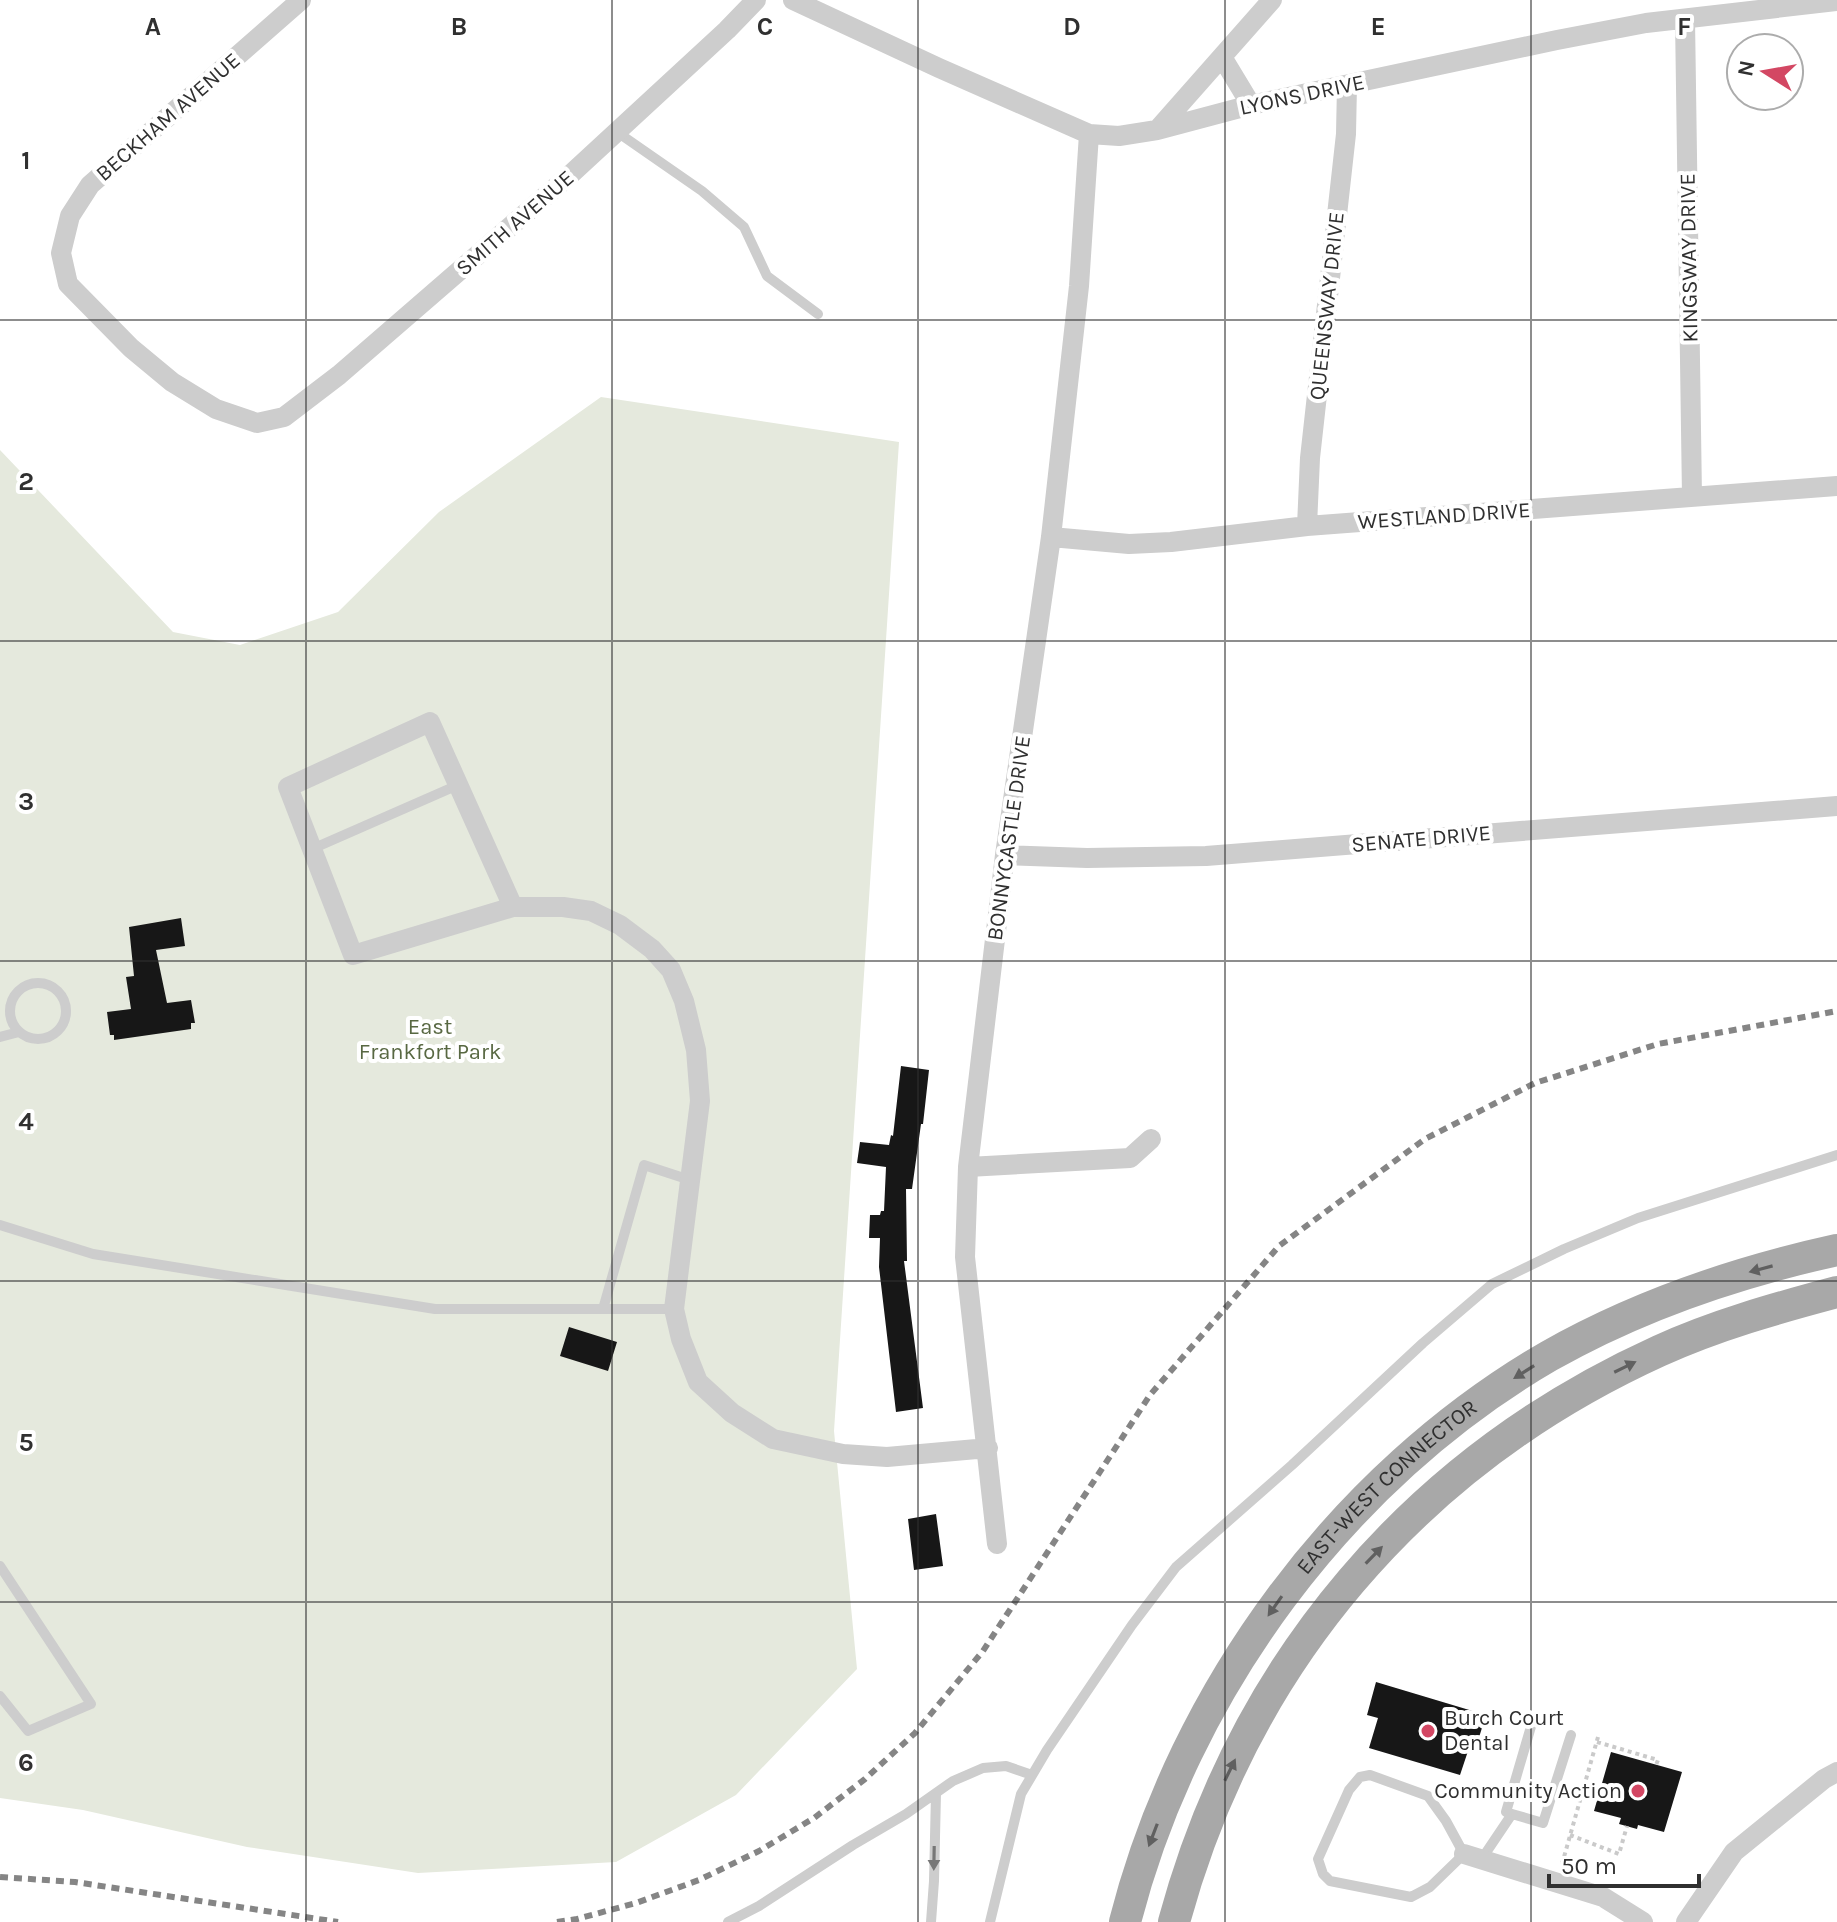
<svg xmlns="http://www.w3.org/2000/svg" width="1837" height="1922" viewBox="0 0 1837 1922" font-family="Karla,sans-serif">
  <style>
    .green { fill: #e5e9dd }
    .building { fill: #171717 }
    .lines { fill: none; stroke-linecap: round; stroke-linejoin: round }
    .path { stroke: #cacaca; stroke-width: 4; stroke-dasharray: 4 4; stroke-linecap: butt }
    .lane { stroke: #cdcdcd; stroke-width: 10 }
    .street { stroke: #cdcdcd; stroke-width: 20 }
    .primary { stroke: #a8a8a8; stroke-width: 32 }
    .rail { stroke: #858585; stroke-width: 6; stroke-dasharray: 8 6; stroke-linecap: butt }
    .oneway { fill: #606060 }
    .oneway2 { fill: #777 }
    .grid { fill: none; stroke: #303030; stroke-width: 2; stroke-opacity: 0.55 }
    .poi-dot { fill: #d34763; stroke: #fff; stroke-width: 3 }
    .labels { text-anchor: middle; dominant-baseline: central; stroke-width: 8; stroke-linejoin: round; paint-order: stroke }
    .street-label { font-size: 22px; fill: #303030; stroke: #fff }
    .park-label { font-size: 22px; fill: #586842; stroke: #fff }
    .poi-label { font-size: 22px; fill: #303030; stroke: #fff; text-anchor: start }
    .grid-label { font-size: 26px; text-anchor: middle; font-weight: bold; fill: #303030; stroke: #fff; stroke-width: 8; stroke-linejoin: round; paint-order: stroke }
  </style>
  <rect width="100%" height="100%" fill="#fff"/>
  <path class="green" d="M601 397 899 442 834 1431 857 1669 736 1795 616 1862 418 1873 247 1847 83 1810 0 1798V450L173 632 240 645 338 612 439 512Z"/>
  <path class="building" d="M181 918 185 946 156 950 167 1003 191 1000 195 1023H191V1029L114 1040V1035H110L107 1012 131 1009 126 977 134 976 129 927Z
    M901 1066 929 1070 923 1124H921L912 1189H906L907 1261H904L923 1408 896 1412 879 1267 880 1238H869L870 1215H880L881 1211H884L886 1167 857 1163 860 1142 889 1145 891 1135 893 1136Z
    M569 1327 617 1342 608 1371 560 1356Z
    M936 1514 943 1566 914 1570 908 1519Z
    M1376 1682 1486 1715 1476 1747 1470 1745 1460 1775 1369 1748 1378 1718 1367 1715Z
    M1611 1752 1682 1772 1664 1832 1638 1825 1637 1829 1619 1824 1621 1818 1594 1811Z"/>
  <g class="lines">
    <path class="path" d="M1597 1742 1658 1760 1656 1765
      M1570 1835 1619 1854 1627 1826
      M1562 1864 1598 1737"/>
    <path class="lane" d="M617 132 702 191 744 227 767 276 818 314
      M312 849 458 785
      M10 1011a28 28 0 1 1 56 0a28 28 0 1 1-56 0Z
      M0 1037 19 1032
      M0 1225 93 1254 435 1309H674
      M603 1309 644 1165 690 1180
      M0 1566 91 1704 28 1731 0 1696
      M1370 1775 1428 1796 1446 1821 1464 1854 1430 1887 1411 1897 1330 1881 1323 1874 1318 1859 1349 1790 1360 1777Z
      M1512 1814 1506 1812 1532 1723
      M1481 1860 1512 1814 1543 1823 1571 1735
      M728 1922 759 1906 853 1845 906 1814 953 1781 983 1768 1006 1766 1032 1775
      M931 1922 934 1881 936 1793
      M990 1922 1021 1794 1047 1750 1132 1625 1176 1567 1292 1465 1423 1343 1492 1284 1564 1249 1638 1218 1837 1155"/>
    <path class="street" d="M301 0 90 185 70 216 61 253 68 284 131 348 172 382 216 409 257 423 284 417 339 375 571 174 727 30 756 0
      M793 0 939 68 1089 134 1119 136 1157 130 1251 105 1557 40 1646 23 1837 1
      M1685 19 1692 497
      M1222 57 1251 105
      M1158 129 1272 0
      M1307 526 1310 458 1346 134 1347 85
      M1051 537 1129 544 1171 542 1307 526 1837 486
      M1005 855 1087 858 1206 856 1837 806
      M513 907 430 722 288 787 353 955 513 907H563L591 911 620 925 652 949 671 970 684 1001 696 1050 700 1101 674 1309 681 1339 698 1382 732 1413 773 1439 843 1454 887 1457 988 1448
      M968 1167 1130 1158 1151 1139
      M997 1544 965 1257 968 1167 1005 855 1051 537 1079 286 1089 134
      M1464 1854 1603 1897 1643 1922
      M1686 1922 1734 1852 1824 1779 1837 1772"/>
    <g class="primary">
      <path id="s1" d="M1125 1922C1184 1690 1342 1476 1549 1356 1639 1305 1737 1272 1837 1250"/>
      <path d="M1174 1922C1244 1663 1415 1462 1659 1351 1716 1325 1777 1308 1837 1292"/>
    </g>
    <path class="rail" d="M0 1877 75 1882 338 1922
      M557 1922 577 1919 636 1903 699 1880 759 1851 814 1818 865 1779 915 1733 983 1651 1150 1395 1279 1246 1425 1139 1535 1083 1658 1044 1837 1011"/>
  </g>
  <defs><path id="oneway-solid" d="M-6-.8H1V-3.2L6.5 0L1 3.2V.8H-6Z" transform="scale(2)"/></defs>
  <g class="oneway">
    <use href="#oneway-solid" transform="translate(1761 1269) rotate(165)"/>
    <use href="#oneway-solid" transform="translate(1625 1367) rotate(-26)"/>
    <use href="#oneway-solid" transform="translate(1524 1372) rotate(148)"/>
    <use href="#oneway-solid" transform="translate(1374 1555) rotate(-46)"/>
    <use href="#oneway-solid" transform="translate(1275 1606) rotate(125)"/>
    <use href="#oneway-solid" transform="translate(1230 1770) rotate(-64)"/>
    <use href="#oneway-solid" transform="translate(1153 1835) rotate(111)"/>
  </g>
  <use class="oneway2" href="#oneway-solid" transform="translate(934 1858) rotate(91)"/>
  <path class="grid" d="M306 0V1922M612 0V1922M918 0V1922M1225 0V1922M1531 0V1922M0 320H1837M0 641H1837M0 961H1837M0 1281H1837M0 1602H1837"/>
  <g class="poi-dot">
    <circle cx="1428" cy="1731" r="8"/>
    <circle cx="1638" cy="1791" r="8"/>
  </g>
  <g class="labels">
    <g class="street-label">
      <text transform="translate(1302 95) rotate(-12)">LYONS DRIVE</text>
      <text transform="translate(168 117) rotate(-41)">BECKHAM AVENUE</text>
      <text transform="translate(515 223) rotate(-41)">SMITH AVENUE</text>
      <text transform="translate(1689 258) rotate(-91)">KINGSWAY DRIVE</text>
      <text transform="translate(1327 306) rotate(-84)">QUEENSWAY DRIVE</text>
      <text transform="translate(1444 516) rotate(-4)">WESTLAND DRIVE</text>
      <text transform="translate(1009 838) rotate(-82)">BONNYCASTLE DRIVE</text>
      <text transform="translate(1421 839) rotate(-5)">SENATE DRIVE</text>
      <text stroke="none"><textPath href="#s1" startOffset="516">EAST-WEST CONNECTOR</textPath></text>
    </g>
    <g class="park-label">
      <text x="430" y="1027">East<tspan x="430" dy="25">Frankfort Park</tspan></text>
    </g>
    <g class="poi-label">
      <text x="1444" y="1718">Burch Court<tspan x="1444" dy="25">Dental</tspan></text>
      <text x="1622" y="1791" text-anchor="end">Community Action</text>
    </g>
  </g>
  <g class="grid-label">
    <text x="153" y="35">A</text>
    <text x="459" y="35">B</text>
    <text x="765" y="35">C</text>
    <text x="1072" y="35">D</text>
    <text x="1378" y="35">E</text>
    <text x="1684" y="35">F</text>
    <text x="26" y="169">1</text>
    <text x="26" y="490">2</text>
    <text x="26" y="810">3</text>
    <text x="26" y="1130">4</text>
    <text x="26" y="1451">5</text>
    <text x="26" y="1771">6</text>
  </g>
  <g transform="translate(1765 72) rotate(281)"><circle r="38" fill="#ffffff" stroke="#acacac" stroke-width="2"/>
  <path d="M0-6L14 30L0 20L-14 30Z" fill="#d34763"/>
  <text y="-12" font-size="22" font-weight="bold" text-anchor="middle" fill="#303030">N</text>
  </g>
  <path d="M1549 1874v12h150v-12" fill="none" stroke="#303030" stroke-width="4"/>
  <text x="1561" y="1874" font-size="24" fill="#303030" stroke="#ffffff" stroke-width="6" paint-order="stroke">50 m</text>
</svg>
